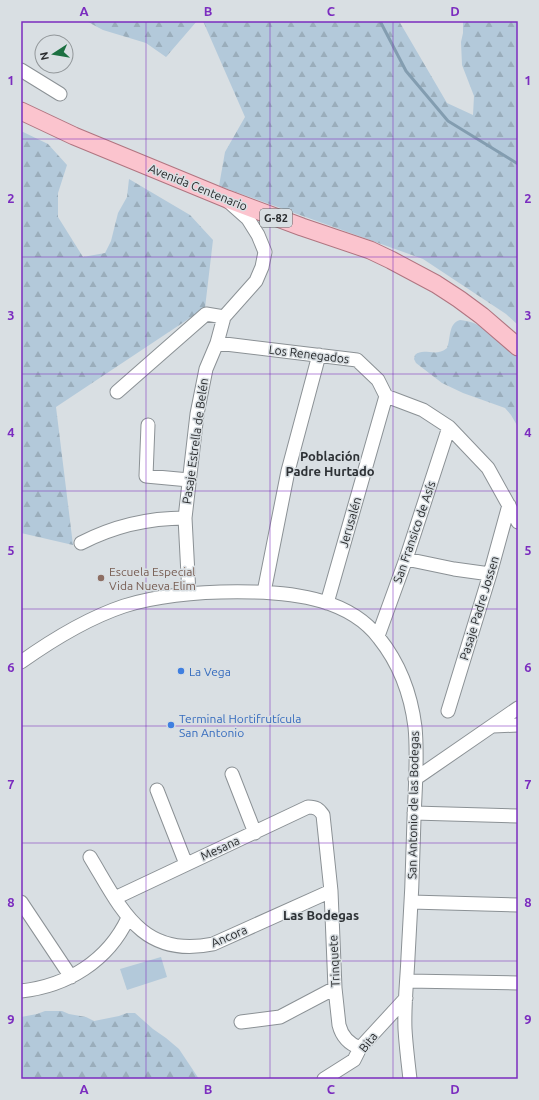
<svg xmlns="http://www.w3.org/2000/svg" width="539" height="1100" viewBox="0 0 539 1100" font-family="Ubuntu,sans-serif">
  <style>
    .forest { fill: url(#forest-firs) }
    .park { fill: #b3c9da }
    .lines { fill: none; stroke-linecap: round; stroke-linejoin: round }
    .stream { stroke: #839db0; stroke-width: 3 }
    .minor-casing { stroke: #8b9195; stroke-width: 15 }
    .major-casing { stroke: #b07580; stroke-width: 19 }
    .minor { stroke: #fff; stroke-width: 13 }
    .major { stroke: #fbc4ce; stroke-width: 17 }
    .grid { fill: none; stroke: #7b2cbf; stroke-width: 1; stroke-opacity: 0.55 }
    .education-dot { fill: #8d6e63; stroke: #d9dfe3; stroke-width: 1.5 }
    .shop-dot { fill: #3f7fe0; stroke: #d9dfe3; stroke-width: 1.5 }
    .labels { text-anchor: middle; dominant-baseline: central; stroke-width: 3; stroke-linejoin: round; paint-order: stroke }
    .shield { fill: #d9dfe3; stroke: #5d6063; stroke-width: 1 }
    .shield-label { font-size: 11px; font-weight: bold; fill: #282a2c }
    .street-label { font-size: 12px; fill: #282a2c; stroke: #d9dfe3 }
    .education-label { font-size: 12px; fill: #785e54; stroke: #d9dfe3; text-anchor: start }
    .shop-label { font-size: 12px; fill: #366cbe; stroke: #d9dfe3; text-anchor: start }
    .neighbourhood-label { font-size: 13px; font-weight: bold; fill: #2d3135; stroke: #d9dfe3 }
    .neatline { fill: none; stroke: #7b2cbf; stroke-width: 1.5 }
    .grid-label { font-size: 13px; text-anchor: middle; font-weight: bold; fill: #7b2cbf }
  </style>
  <defs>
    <pattern id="forest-firs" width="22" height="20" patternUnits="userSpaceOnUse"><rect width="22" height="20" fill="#b3c9da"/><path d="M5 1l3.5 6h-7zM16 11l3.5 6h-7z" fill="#9aadbb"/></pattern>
  </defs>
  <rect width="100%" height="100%" fill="#d9dfe3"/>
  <path class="forest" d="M86 21H197L166 57 146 43 103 30Z
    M203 21H399L447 103 473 115 474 96 462 65 461 42 463 33V21H518V325L506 314 423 259 219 186 225 152 245 117Z
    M21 131 48 144 67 165 58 193V217L83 257 105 253 111 241 118 213 127 197 129 179 190 215 213 240 205 308 56 407 73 545 21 533Z
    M460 320C484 322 502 341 518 356V427L511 415 505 408 463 393 442 383 416 363 414 359 415 355C424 347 436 358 447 348 451 339 448 323 460 320Z
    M45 1011H62L69 1014 86 1017 94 1021 119 1016 127 1013H135L153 1029 166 1038 179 1049 199 1079H21V1017L37 1014Z"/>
  <path class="park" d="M161 957 167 977 127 990 120 969Z"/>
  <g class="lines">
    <path class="stream" d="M380 21 406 71 448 121 518 164"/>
    <g class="minor-casing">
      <path id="minor" d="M21 70 60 94
        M217 343 357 360 378 380 386 396 423 410 449 427 488 468 518 522
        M117 392 206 314 224 317
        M148 425 146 476 189 480
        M81 543C114 526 148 518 185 518
        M406 559 454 569 490 574
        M264 592 288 471 319 355
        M189 594 185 518 197 414 206 369 217 343 224 317 256 281 262 267 265 252 258 235 248 219 230 203
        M327 603 386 396
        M378 636 406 559 449 427
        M21 662C52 640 88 618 124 606 166 593 210 591 253 592 297 593 350 600 379 638 399 663 411 695 415 727 418 757 415 789 414 819 413 865 411 911 408 957 407 981 404 1005 405 1029 406 1046 408 1062 410 1079
        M448 711 490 574 509 505
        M493 726 518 725
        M232 774 255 833
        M415 779 518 708
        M157 790 186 864
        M414 813 518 816
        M90 857C121 908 141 959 213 944L331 891
        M115 898 308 807C316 807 319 809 323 815L331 891 335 988 339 1025C342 1037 349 1044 360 1048
        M21 902 71 977
        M411 902 518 905
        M407 981 518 983
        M21 991C67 986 108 961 128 918
        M241 1022 280 1017 335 988
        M324 1079 354 1060 360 1048 406 998"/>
    </g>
    <g class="major-casing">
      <path id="major" d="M21 111 74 136 227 199 302 227 370 250 391 260 436 284 459 299 482 316 518 347"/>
    </g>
    <use href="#minor" class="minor"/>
    <use href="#major" class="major"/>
  </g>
  <path class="grid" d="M146 21V1079M270 21V1079M393 21V1079M21 139H518M21 257H518M21 374H518M21 491H518M21 609H518M21 726H518M21 843H518M21 961H518"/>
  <circle class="education-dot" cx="101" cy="578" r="4"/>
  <g class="shop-dot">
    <circle cx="181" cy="671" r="4"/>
    <circle cx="171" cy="725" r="4"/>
  </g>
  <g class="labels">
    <rect class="shield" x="260" y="209" width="32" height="18" rx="3"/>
    <g class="shield-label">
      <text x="276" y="218">G-82</text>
    </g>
    <g class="street-label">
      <text transform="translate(198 187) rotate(22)">Avenida Centenario</text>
      <text transform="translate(309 354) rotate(7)">Los Renegados</text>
      <text transform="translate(195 441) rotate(-82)">Pasaje Estrella de Belén</text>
      <text transform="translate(350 522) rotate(-74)">Jerusalén</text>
      <text transform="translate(414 532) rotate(-71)">San Fransico de Asís</text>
      <text transform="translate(479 608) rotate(-73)">Pasaje Padre Jossen</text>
      <text transform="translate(413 805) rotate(-89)">San Antonio de las Bodegas</text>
      <text transform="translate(220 848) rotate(-25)">Mesana</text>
      <text transform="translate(229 936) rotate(-23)">Ancora</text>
      <text transform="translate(334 961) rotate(-93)">Trinquete</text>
      <text transform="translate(368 1042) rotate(-51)">Bita</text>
    </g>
    <g class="education-label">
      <text x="109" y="571">Escuela Especial<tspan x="109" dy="14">Vida Nueva Elim</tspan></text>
    </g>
    <g class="shop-label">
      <text x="189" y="671">La Vega</text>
      <text x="179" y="718">Terminal Hortifrutícula<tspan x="179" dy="14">San Antonio</tspan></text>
    </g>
    <g class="neighbourhood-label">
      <text x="330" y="456">Población<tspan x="330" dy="15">Padre Hurtado</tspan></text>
      <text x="321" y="915">Las Bodegas</text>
    </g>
  </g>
  <rect width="539" height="1100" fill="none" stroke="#d9dfe3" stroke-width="44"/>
  <g transform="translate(54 54) rotate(258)"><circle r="19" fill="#d9dfe3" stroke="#92979a"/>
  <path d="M0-3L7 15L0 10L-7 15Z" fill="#1c7041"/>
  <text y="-6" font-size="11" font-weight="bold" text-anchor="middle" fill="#282a2c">N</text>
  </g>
  <rect x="22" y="22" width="495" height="1056" class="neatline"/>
  <g class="grid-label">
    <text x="84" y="16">A</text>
    <text x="208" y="16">B</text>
    <text x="331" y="16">C</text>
    <text x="455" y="16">D</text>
    <text x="11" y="85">1</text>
    <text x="528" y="85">1</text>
    <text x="11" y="203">2</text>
    <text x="528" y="203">2</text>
    <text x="11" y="320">3</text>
    <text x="528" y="320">3</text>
    <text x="11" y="437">4</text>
    <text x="528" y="437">4</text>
    <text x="11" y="555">5</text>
    <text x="528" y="555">5</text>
    <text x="11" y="672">6</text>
    <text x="528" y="672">6</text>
    <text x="11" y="789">7</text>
    <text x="528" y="789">7</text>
    <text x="11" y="907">8</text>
    <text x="528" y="907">8</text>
    <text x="11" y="1024">9</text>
    <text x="528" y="1024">9</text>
    <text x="84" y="1094">A</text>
    <text x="208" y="1094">B</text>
    <text x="331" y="1094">C</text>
    <text x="455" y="1094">D</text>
  </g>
</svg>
